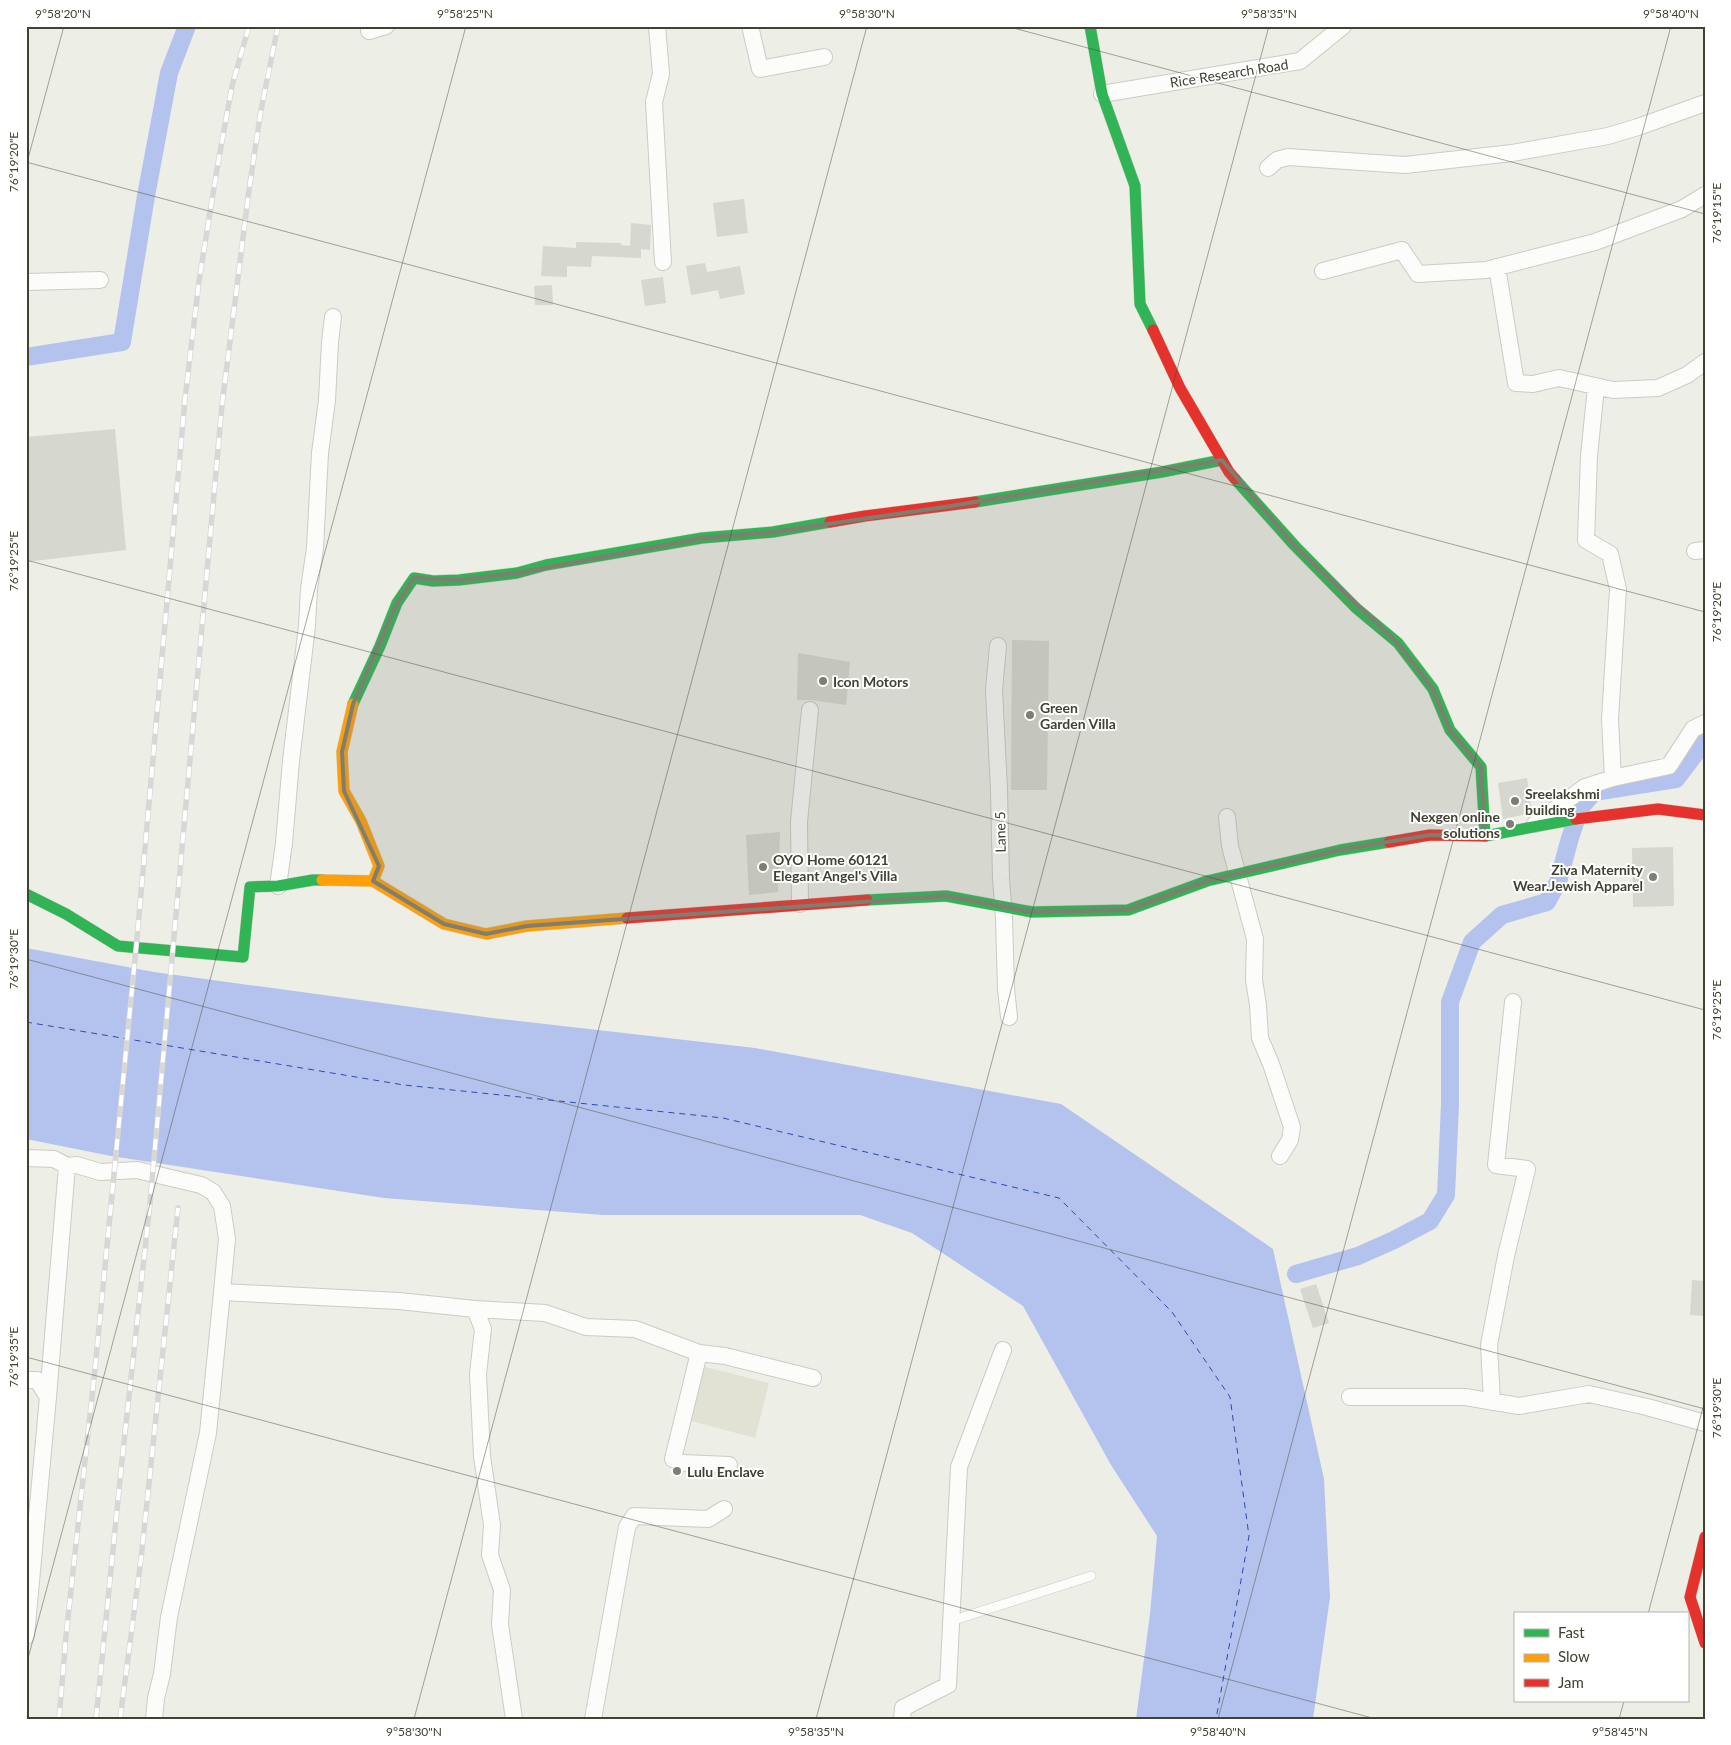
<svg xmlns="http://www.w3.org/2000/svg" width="1731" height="1745" viewBox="0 0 1731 1745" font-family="Lato,sans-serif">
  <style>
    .residential { fill: #e1e2d3 }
    .water { fill: #b4c3ed }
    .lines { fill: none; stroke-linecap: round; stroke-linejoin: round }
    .canal { stroke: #b4c3ed; stroke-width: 18 }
    .ferry { stroke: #2c4bad; stroke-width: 1; stroke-dasharray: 6 5; stroke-linecap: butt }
    .building { fill: #d6d7ce }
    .lane-casing { stroke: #cbccc3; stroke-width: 10 }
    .street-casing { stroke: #cbccc3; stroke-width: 18 }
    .fast-casing { stroke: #cdcebe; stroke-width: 12 }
    .slow-casing { stroke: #cdcebe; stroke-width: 12 }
    .jam-casing { stroke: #cdcebe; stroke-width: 12 }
    .lane { stroke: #fcfcfb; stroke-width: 9 }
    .street { stroke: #fcfcfb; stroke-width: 16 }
    .fast { stroke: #30b455; stroke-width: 11 }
    .slow { stroke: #ff9f0a; stroke-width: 11 }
    .jam { stroke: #e5322d; stroke-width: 11 }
    .rail-casing { stroke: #d7d7d6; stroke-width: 5.5 }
    .rail { stroke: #fff; stroke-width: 4; stroke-dasharray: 11; stroke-linecap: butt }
    .marked { fill: #7e7e71; fill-opacity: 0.2; stroke: #7e7e71; stroke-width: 4; stroke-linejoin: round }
    .ticks { fill: none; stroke: #424232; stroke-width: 1; stroke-opacity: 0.45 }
    .poi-dot { fill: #7e7e71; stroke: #fff; stroke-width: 2 }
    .labels { text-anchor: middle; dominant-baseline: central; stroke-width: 4; stroke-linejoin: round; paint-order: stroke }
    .street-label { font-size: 14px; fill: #424232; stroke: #fff }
    .poi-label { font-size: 14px; font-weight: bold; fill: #424232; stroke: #fff; text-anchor: start }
    .neatline { fill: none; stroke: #424232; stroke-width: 2 }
    .ticks-label { font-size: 12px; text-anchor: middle; fill: #424232 }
  </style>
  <rect width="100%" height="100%" fill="#edeee6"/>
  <path class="residential" d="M698 1365 769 1383 755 1438 684 1419Z"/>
  <path class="water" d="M26 948 154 972 492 1018 755 1048 1061 1104 1273 1249 1324 1479 1330 1597 1313 1719H1136L1150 1614 1157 1536 1111 1465 1023 1306 912 1233 860 1215H603L384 1198 111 1156 26 1139Z"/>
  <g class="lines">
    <path class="canal" d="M26 357 122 342 146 196 169 73 187 26
      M1296 1274 1358 1256 1394 1240 1430 1221 1446 1195 1450 1104V1002L1472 942 1502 915 1547 902 1558 882 1570 838 1580 808 1594 792 1676 779 1705 741"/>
    <path class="ferry" d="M26 1022 404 1085 723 1118 1059 1198 1172 1312 1230 1397 1249 1536 1216 1719"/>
  </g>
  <path class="building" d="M744 199 748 233 717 237 713 203Z
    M631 223 651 225 650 250 641 249V258L592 256 591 267 567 266V277L541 276 543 246 576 248V242L621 243V245L630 246Z
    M705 263 707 272 740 266 745 294 720 299 718 290 691 295 686 266Z
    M663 277 666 303 645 306 641 280Z
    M552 285 553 305H535L534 286Z
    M115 429 126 550 26 562V437Z
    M1012 640 1049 641 1047 790H1011Z
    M798 653 850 662 846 705 811 700H797Z
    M1527 778 1532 813 1503 819 1498 783Z
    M780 832 778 892 749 895 746 835Z
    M1673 847 1674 906 1633 907 1632 848Z
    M1692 1280 1705 1281V1316L1690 1315Z
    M1316 1284 1329 1323 1313 1328 1300 1289Z"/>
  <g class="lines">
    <g class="lane-casing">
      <path id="lane" d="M951 1621 1091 1576"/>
    </g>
    <g class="street-casing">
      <path id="street" d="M657 26 661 74 654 102 663 262
        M750 26 760 69 824 57
        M369 31 386 26
        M1102 94 1300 61 1343 26
        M1268 168 1277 160 1288 157 1405 165 1512 153 1608 136 1638 127 1705 103
        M1497 267 1516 383 1533 384 1559 378 1613 390 1658 388 1687 375 1705 362
        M1323 271 1402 250 1418 274 1486 270 1595 242 1682 209 1705 195
        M26 282 100 280
        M1596 387 1589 456 1586 540 1610 554 1618 589 1610 719 1613 778
        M1695 551 1705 550
        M998 646 994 690 999 790 1001 879 1004 918 1006 989 1009 1017
        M1227 817 1230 846 1255 939 1254 980 1258 1005 1260 1038 1271 1064 1292 1127 1290 1140 1280 1156
        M1535 824 1585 787 1613 778 1669 766 1693 729 1705 723
        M278 886 284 843 291 761 307 626 309 589 315 548 320 453 327 400 330 342 333 317
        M800 904 799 822 810 710
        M26 1158 54 1159 67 1166 77 1165 100 1172 137 1170 201 1185 213 1192 222 1206 227 1239 222 1292
        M699 1353 673 1459 683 1463 729 1465
        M26 1380H37L48 1397
        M1350 1397H1465L1519 1406 1589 1394 1647 1407 1705 1423
        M1492 1402 1489 1345 1506 1256 1527 1169 1496 1165 1513 1002
        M26 1636 48 1397 67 1166
        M154 1719 156 1698 162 1674 169 1617 208 1433 222 1292 399 1301 475 1309
        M514 1719 500 1624 502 1590 490 1555 492 1525 482 1456 478 1374 483 1329 475 1309 545 1313 586 1327 635 1329 699 1353 725 1356 813 1378
        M593 1719 627 1527 634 1516 708 1519 724 1509
        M902 1719 903 1708 948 1685 959 1467 1003 1350"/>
    </g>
    <g class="fast-casing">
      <path id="fast" d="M1090 26 1102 94 1135 186 1140 304 1153 330
        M1235 479 1295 546 1356 608 1398 643 1433 689 1450 730 1481 767 1485 836 1576 819
        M975 502 1162 472 1222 460
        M353 704 380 646 397 603 414 578 433 581 459 580 517 573 546 565 702 538 773 532 830 522
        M26 894 66 914 118 946 243 957 250 887 278 886 313 880H322
        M867 900 946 896 1032 912 1128 910 1207 881 1340 850 1389 842"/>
    </g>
    <g class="slow-casing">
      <path id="slow" d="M353 704 342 752 344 791 361 821 379 866 373 881
        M322 880 373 881 444 924 486 934 527 926 627 918"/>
    </g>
    <g class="jam-casing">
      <path id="jam" d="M1153 330 1180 388 1229 472 1235 479
        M830 522 865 516 975 502
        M1576 819 1658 809 1705 815
        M1389 842 1430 835 1485 836
        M627 918 867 900
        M1705 1537 1690 1597 1705 1643"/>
    </g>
    <use href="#lane" class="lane"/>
    <use href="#street" class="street"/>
    <use href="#fast" class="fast"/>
    <use href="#slow" class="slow"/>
    <use href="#jam" class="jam"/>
    <g class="rail-casing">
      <path id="rail" d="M59 1719 66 1636 95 1369 137 938 185 399 199 281 217 169 232 86 249 26
        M96 1719 121 1470 150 1203 222 405 249 190 261 110 278 26
        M120 1719 141 1559 178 1208"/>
    </g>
    <use href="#rail" class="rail"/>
  </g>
  <path class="marked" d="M1222 460 1295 546 1398 643 1433 689 1450 730 1481 767 1485 836 1430 835 1340 850 1207 881 1128 910 1032 912 946 896 527 926 486 934 444 924 373 881 379 866 344 791 342 752 353 704 397 603 414 578 459 580 517 573 702 538 773 532 951 506Z"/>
  <path class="ticks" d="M1006 26 1705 214M26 162 1705 612M26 166 64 26M26 560 1705 1010M26 959 1705 1409M26 1357 1376 1719M1648 1614 1705 1400M26 1666 466 26M414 1719 867 26M816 1719 1269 26M1218 1719 1671 26M1619 1719 1624 1701"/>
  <g class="poi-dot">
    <circle cx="823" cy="681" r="5"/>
    <circle cx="1030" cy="715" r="5"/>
    <circle cx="1515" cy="801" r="5"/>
    <circle cx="1510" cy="824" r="5"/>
    <circle cx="763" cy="867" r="5"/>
    <circle cx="1653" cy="877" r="5"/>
    <circle cx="677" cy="1471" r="5"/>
  </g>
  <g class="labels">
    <g class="street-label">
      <text transform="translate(1229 73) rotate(-9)">Rice Research Road</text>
      <text transform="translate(1000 832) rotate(-91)">Lane 5</text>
    </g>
    <g class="poi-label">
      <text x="833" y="681">Icon Motors</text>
      <text x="1040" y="707">Green<tspan x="1040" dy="16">Garden Villa</tspan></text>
      <text x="1525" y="793">Sreelakshmi<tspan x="1525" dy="16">building</tspan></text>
      <text x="1500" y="816" text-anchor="end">Nexgen online<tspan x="1500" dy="16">solutions</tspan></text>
      <text x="773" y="859">OYO Home 60121<tspan x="773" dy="16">Elegant Angel's Villa</tspan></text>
      <text x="1643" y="869" text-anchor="end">Ziva Maternity<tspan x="1643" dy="16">Wear.Jewish Apparel</tspan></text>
      <text x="687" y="1471">Lulu Enclave</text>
    </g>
  </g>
  <rect width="1731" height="1745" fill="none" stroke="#ffffff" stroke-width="55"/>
  <rect x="1514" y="1612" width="175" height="90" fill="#ffffff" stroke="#b3b3ad"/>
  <rect x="1524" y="1629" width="25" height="8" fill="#30b455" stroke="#b3b3ad"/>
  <text x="1558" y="1638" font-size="15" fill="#424232">Fast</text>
  <rect x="1524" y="1654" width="25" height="8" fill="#ff9f0a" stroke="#b3b3ad"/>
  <text x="1558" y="1662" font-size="15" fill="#424232">Slow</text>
  <rect x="1524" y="1679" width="25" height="8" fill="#e5322d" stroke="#b3b3ad"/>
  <text x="1558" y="1688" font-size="15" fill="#424232">Jam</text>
  <rect x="28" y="28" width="1676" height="1690" class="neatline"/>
  <g class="ticks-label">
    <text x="63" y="18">9°58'20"N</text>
    <text x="465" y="18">9°58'25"N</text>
    <text x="867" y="18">9°58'30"N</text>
    <text x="1269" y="18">9°58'35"N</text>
    <text x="1671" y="18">9°58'40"N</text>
    <text transform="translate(14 162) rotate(-90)" y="4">76°19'20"E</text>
    <text transform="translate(1717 213) rotate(-90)" y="4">76°19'15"E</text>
    <text transform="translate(14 561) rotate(-90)" y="4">76°19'25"E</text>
    <text transform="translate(1717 612) rotate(-90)" y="4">76°19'20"E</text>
    <text transform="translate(14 959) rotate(-90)" y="4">76°19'30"E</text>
    <text transform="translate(1717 1010) rotate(-90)" y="4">76°19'25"E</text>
    <text transform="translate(14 1357) rotate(-90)" y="4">76°19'35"E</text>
    <text transform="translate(1717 1408) rotate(-90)" y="4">76°19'30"E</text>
    <text x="414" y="1736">9°58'30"N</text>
    <text x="816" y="1736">9°58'35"N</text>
    <text x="1218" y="1736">9°58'40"N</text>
    <text x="1620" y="1736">9°58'45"N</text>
  </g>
</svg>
